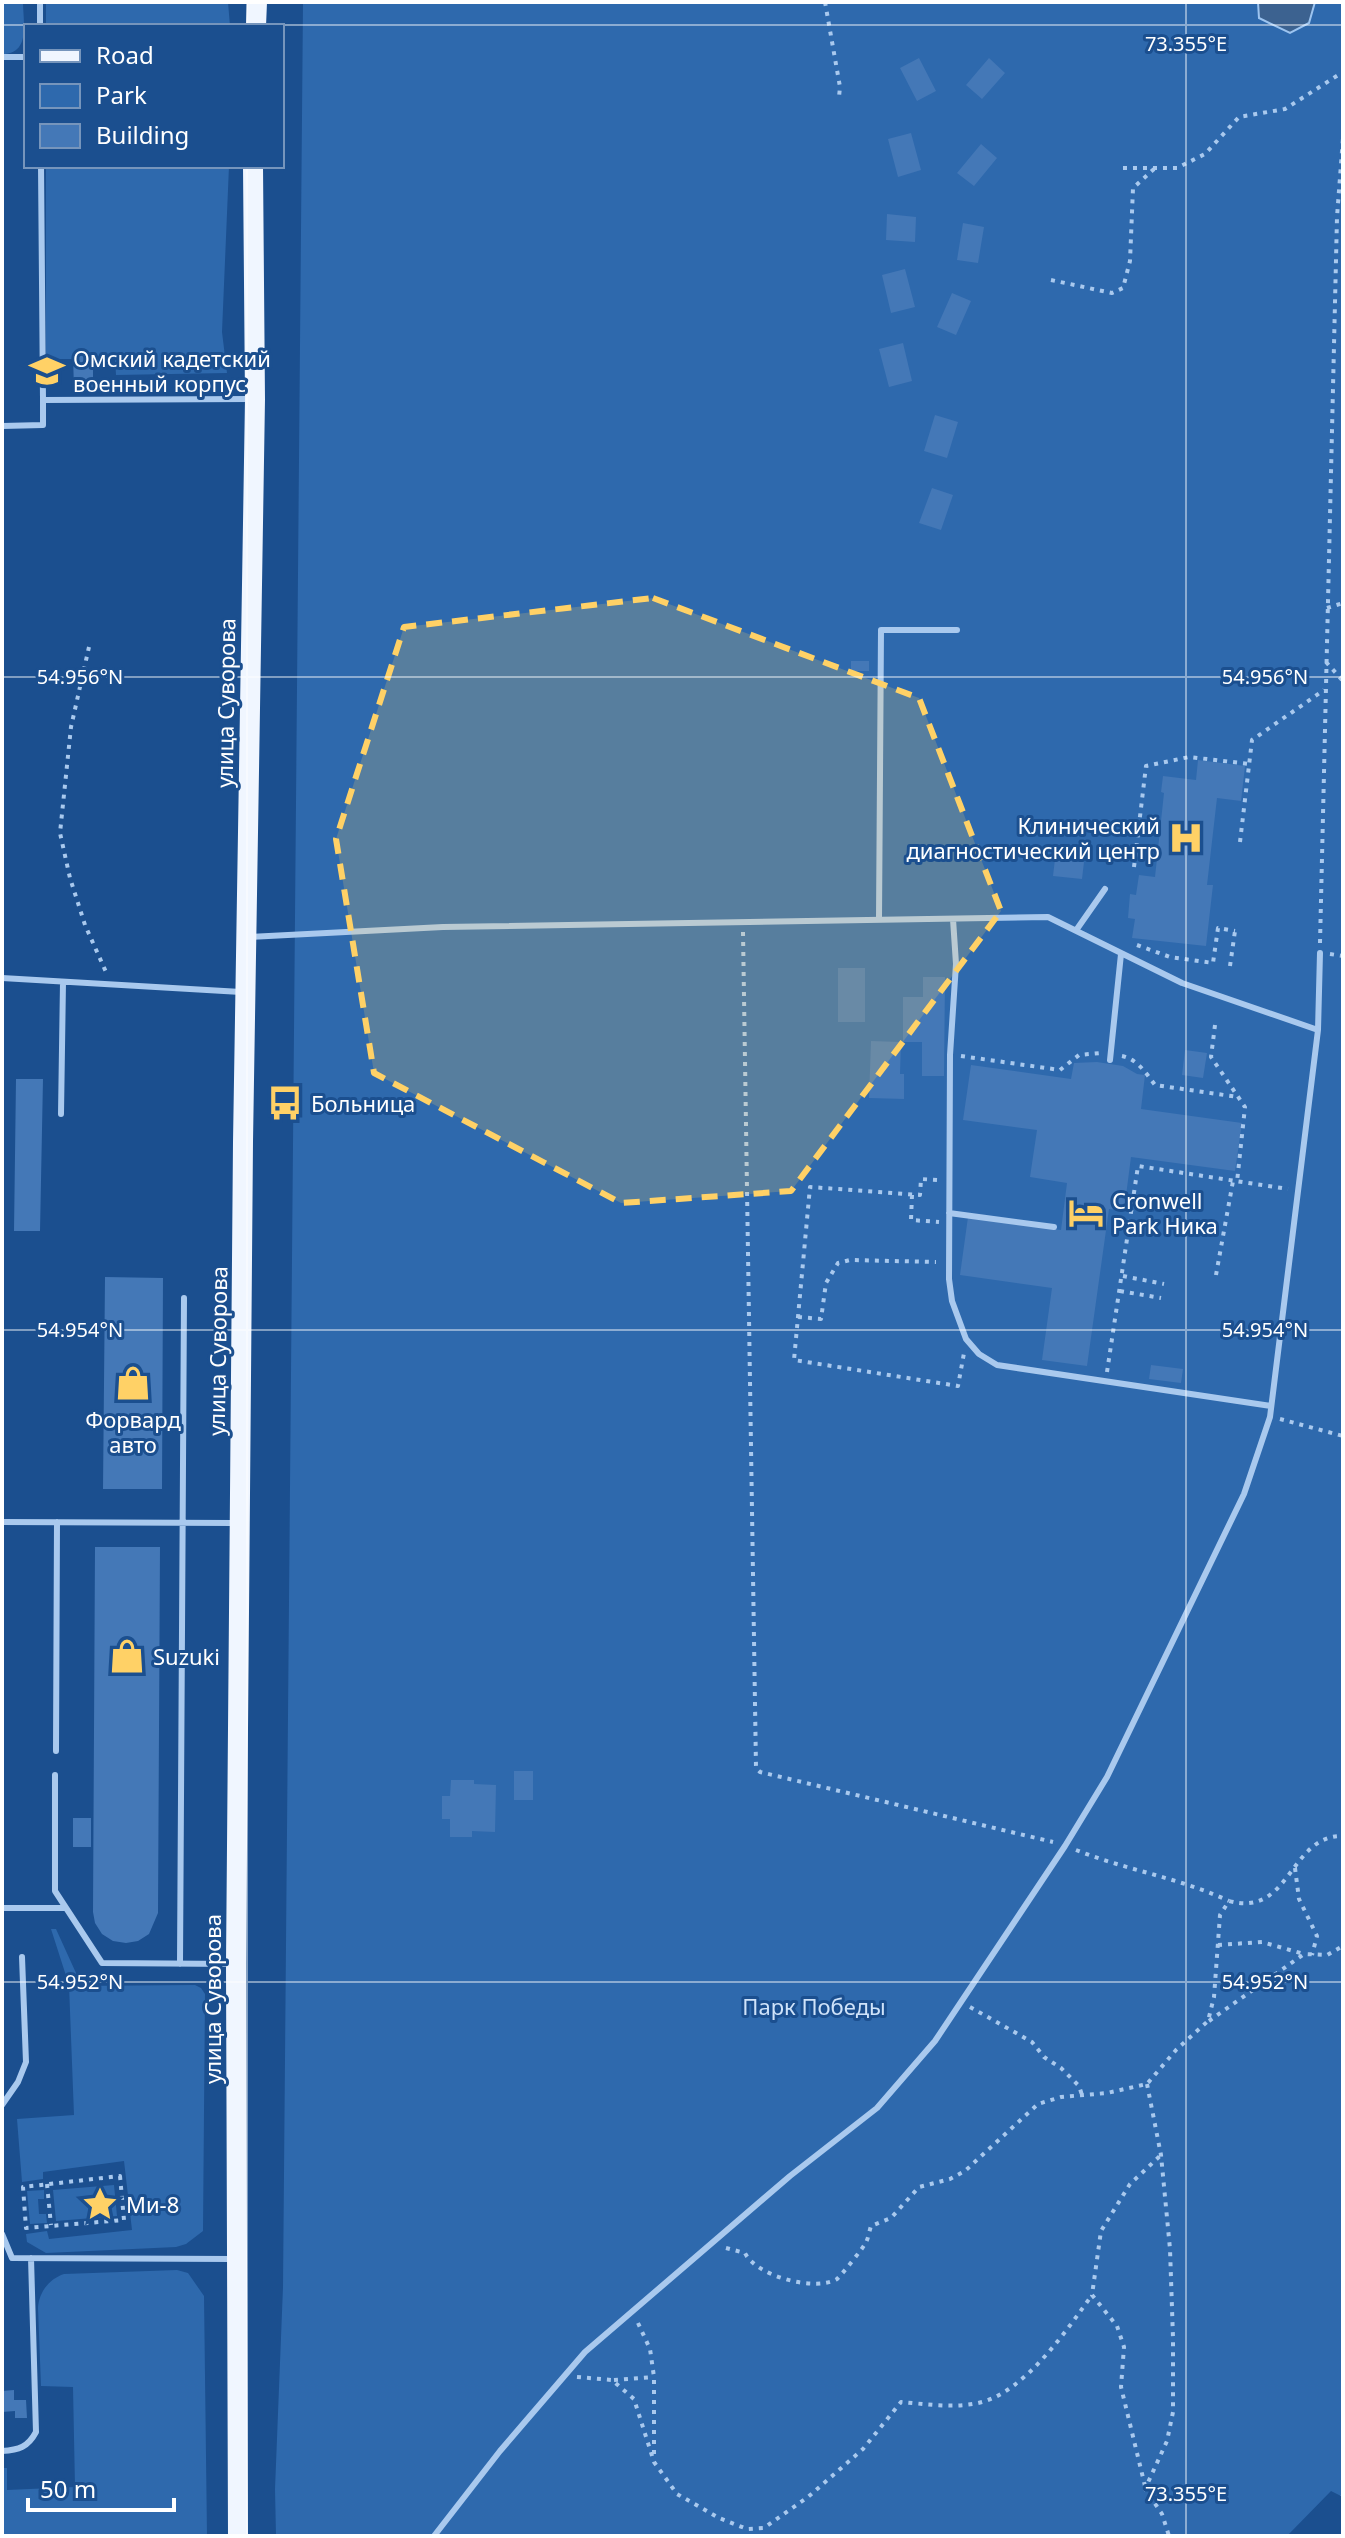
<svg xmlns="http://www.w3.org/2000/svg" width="1345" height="2538" viewBox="0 0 1345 2538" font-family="'Noto Sans',sans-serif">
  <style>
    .green { fill: #2e69ad }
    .water { fill: #3c6290; stroke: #9cc4f0; stroke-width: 2 }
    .building { fill: #4478b7 }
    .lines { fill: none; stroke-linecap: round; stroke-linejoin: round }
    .path { stroke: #a9c9ee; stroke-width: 4; stroke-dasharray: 4 6; stroke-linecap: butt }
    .lane { stroke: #a9c9ee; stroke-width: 6 }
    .primary { stroke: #f0f6ff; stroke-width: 20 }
    .marked { fill: #ffd166; fill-opacity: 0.2; stroke: #ffd166; stroke-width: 6; stroke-dasharray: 16 10; stroke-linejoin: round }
    .ticks { fill: none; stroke: #fff; stroke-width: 2; stroke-opacity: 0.45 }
    .labels { text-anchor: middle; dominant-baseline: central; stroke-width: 6; stroke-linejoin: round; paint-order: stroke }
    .poi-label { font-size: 22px; fill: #fff; stroke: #1b4f8f; text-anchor: start }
    .street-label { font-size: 22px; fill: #fff; stroke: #1b4f8f }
    .park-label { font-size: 22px; fill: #cfe3fa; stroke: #1b4f8f }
    .ticks-label { font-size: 20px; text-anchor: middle; fill: #fff; stroke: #1b4f8f; stroke-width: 6; stroke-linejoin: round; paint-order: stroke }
  </style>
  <rect width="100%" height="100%" fill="#1b4f8f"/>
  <path class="green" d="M2 2H23C23 22 31 54 2 54Z
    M46 2H228L230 26H46Z
    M303 2H1343V2497L1331 2491 1287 2536H276L275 2489 283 2287Z
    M46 166H229L222 332 227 373 116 375 115 359H46Z
    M51 1929H56L76 1973 77 1986 195 1985 201 1988 205 1994 203 2231 186 2244 176 2247 46 2253 27 2242 26 2234 47 2231 49 2239 132 2230 124 2161 43 2172V2179L22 2182 17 2119 74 2115 69 1985Z
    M114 2185 117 2216 56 2221 53 2190Z
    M44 2190V2199H38L39 2214H46L47 2223 30 2224 27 2191Z
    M177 2270 188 2273 204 2296 207 2536H2V2468H7V2490L75 2487 73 2387 41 2386 38 2308C39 2292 49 2279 64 2274Z"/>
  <path class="water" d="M1258 2H1315L1309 23 1290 33 1259 18Z"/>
  <path class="building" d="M919 58 936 91 917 101 900 68Z
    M989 58 1005 73 982 99 966 85Z
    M911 133 921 170 898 177 888 139Z
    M981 144 997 158 974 186 957 173Z
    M887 214 916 217 915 242 886 240Z
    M963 223 984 227 978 263 957 260Z
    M905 269 915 307 891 313 882 275Z
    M952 293 971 301 956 335 937 327Z
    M903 343 912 381 889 387 879 349Z
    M93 355V389H74L73 356Z
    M935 415 958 422 947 458 924 451Z
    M932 488 953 495 941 530 919 523Z
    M851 661H869V671H851Z
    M1198 760 1245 766 1241 801 1217 798 1207 885H1213L1206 946 1132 938 1135 919 1128 918 1130 894 1136 895 1139 875 1155 877 1164 793 1161 792 1163 776 1196 780Z
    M1055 859 1084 862 1082 879 1053 876Z
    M838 968H865V1022H838Z
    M923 977H945L944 1076H922V1042H903V997H923Z
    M871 1041 901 1042 900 1074H904V1099L869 1098Z
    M1185 1050 1207 1053 1203 1078 1182 1075Z
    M1097 1062 1123 1066 1137 1074 1145 1075 1141 1109 1242 1123 1235 1171 1131 1157 1124 1211 1109 1209 1087 1366 1042 1360 1052 1288 960 1275 968 1217 1061 1230 1067 1183 1030 1177 1037 1130 963 1120 971 1065 1071 1079 1074 1063Z
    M16 1079H43L40 1231H14Z
    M105 1277 163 1278 162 1489H103Z
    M1151 1365 1183 1369 1181 1383 1149 1379Z
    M95 1547H160L158 1913 149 1934 138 1941 126 1943 113 1941 102 1934 95 1923 93 1912Z
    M514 1771H533V1800H514Z
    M451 1780H474V1784L496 1785 495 1832 472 1831V1837H450V1819H442V1796H450Z
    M73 1818H91V1847H73Z
    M14 2390V2400H26L27 2418H15V2411L2 2412V2391Z"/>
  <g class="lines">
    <path class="path" d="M825 2 840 87 839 97
      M1123 168H1177L1205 154 1239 117 1285 109 1343 72
      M1051 280 1112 293 1123 288 1130 261 1133 188 1154 169
      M1327 608 1343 603
      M89 647 71 727 60 833 70 878 85 925 106 972
      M1326 662 1343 681
      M1240 842 1252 740 1324 690
      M1134 867 1146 766 1189 757 1250 764
      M743 932 756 1768 760 1772 1053 1842
      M1320 943 1337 217 1343 138
      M1137 945 1170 957 1213 963 1218 928 1235 931
      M1330 954 1343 956
      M1230 966 1235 931
      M1215 1025 1211 1057 1245 1107 1237 1182
      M961 1056 1060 1070 1079 1055 1101 1053
      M1122 1056C1137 1059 1146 1073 1155 1085L1238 1097
      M937 1180 921 1179 920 1195 810 1187 794 1360 958 1386 964 1353
      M912 1195 911 1220 939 1222
      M1216 1275 1233 1181
      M1123 1276 1164 1284
      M1120 1291 1161 1298
      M798 1317 821 1319 826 1283 838 1263 850 1260 936 1262
      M1107 1372 1138 1166 1288 1189
      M1280 1419 1343 1436
      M1076 1850C1126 1870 1180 1878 1229 1901
      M1295 1868 1299 1899 1317 1936 1312 1955
      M1218 1945 1262 1942 1304 1954
      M970 2007 1032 2042 1044 2057 1061 2068 1079 2086 1082 2095
      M1209 2021 1304 1954 1327 1955 1343 1946
      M1147 2084 1161 2155 1170 2249 1173 2338V2412L1167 2441 1145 2489 1162 2514 1169 2536
      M120 2176 124 2220 26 2228 23 2187Z
      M47 2184 51 2225
      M726 2248 745 2253C756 2276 815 2292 837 2279 840 2277 863 2248 865 2244 868 2240 869 2232 871 2226L891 2218 919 2187 950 2179 965 2171 1038 2104 1061 2097 1107 2093 1147 2084 1176 2050 1208 2021 1214 1997 1220 1915 1229 1901C1291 1918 1289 1835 1343 1836
      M638 2323 650 2349 654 2377V2455
      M577 2377 612 2380 634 2399 654 2462 677 2494 719 2518 747 2529 764 2528 808 2497 863 2449 901 2402C926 2404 956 2409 982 2402 1026 2390 1067 2330 1092 2295
      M614 2380 653 2377
      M1145 2486 1121 2387 1124 2347 1117 2326 1092 2295 1101 2231 1130 2184 1161 2155
      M1342 2497 1343 2496"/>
    <path class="lane" d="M40 2V26
      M2 57H26
      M41 166 43 400
      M2 426 43 425V400L250 399
      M879 919 881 630H957
      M953 919 956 964 950 1055 949 1279 952 1301 966 1339 979 1354 997 1365 1271 1406
      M1077 929 1105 889
      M249 937 443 927 1048 917 1182 983 1318 1030 1320 953
      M2 978 241 992
      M1110 1060 1121 954
      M61 1114 63 982
      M949 1213 1054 1227
      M2 1522 234 1523
      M56 1751 57 1522
      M55 1775V1891L102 1963 232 1964
      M2 1908H66
      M180 1964 184 1298
      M2 2105 18 2082 26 2062 22 1957
      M2 2234 12 2258 232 2259
      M2 2451C19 2450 28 2447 36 2432L31 2258
      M434 2536 500 2451 585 2352 790 2176 877 2108 935 2041 1065 1846 1107 1777 1244 1494 1270 1417 1318 1030"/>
    <path class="primary" d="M256 26 257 2
      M238 2536 236 1964 243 1142 255 399 253 166"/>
  </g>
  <path class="marked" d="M653 598 919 698 1001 911 791 1191 621 1203 374 1073 336 839 404 627Z"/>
  <path class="ticks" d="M247 2V26M1186 2V2536M2 25H1343M247 166V2536M2 677H1343M2 1330H1343M2 1982H1343"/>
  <defs>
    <g id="school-bare" transform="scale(2.76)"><path d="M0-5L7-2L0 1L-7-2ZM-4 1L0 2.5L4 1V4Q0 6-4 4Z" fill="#ffd166" stroke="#1b4f8f" stroke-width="2.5" paint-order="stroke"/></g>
    <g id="hospital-bare" transform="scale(2.76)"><path d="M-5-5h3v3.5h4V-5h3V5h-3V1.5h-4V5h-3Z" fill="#ffd166" stroke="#1b4f8f" stroke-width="2.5" paint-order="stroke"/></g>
    <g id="bus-bare" transform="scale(2.76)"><path d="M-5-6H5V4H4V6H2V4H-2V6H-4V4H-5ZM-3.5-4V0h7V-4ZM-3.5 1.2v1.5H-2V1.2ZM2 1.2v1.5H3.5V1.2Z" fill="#ffd166" stroke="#1b4f8f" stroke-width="2.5" paint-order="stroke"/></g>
    <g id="hotel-bare" transform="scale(2.76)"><path d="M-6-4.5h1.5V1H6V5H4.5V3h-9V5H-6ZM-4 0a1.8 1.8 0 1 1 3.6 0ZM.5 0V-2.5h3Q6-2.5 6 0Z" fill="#ffd166" stroke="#1b4f8f" stroke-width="2.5" paint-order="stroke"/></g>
    <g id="shop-bare" transform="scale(2.76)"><path d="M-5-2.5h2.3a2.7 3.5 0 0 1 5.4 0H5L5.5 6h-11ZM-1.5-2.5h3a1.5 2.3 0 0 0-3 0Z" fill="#ffd166" stroke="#1b4f8f" stroke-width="2.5" paint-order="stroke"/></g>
    <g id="sight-bare" transform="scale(2.76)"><path d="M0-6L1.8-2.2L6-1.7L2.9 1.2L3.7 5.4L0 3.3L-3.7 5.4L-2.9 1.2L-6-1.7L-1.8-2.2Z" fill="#ffd166" stroke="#1b4f8f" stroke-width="2.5" paint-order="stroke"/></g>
  </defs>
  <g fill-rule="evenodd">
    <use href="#school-bare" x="47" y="371"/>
    <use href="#hospital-bare" x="1186" y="838"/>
    <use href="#bus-bare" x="285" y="1103"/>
    <use href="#hotel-bare" x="1086" y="1213"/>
    <use href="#shop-bare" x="133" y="1383"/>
    <use href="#shop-bare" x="127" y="1656"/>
    <use href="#sight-bare" x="100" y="2204"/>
  </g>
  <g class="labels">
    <g class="poi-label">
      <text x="73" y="358">Омский кадетский<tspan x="73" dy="25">военный корпус</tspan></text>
      <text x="1160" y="825" text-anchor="end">Клинический<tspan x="1160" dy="25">диагностический центр</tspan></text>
      <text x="311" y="1103">Больница</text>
      <text x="1112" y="1200">Cronwell<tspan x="1112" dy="25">Park Ника</tspan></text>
      <text x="133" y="1419" text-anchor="middle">Форвард<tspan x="133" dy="25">авто</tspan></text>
      <text x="153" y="1656">Suzuki</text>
      <text x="126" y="2204">Ми-8</text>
    </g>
    <g class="street-label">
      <text transform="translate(225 703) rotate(-89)">улица Суворова</text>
      <text transform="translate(217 1351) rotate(-89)">улица Суворова</text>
      <text transform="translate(212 1999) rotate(-90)">улица Суворова</text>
    </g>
    <g class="park-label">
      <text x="814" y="2006">Парк Победы</text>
    </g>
  </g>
  <g class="ticks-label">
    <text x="1186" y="51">73.355°E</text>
    <text x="80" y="684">54.956°N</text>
    <text x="1265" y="684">54.956°N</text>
    <text x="80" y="1337">54.954°N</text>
    <text x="1265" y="1337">54.954°N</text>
    <text x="80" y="1989">54.952°N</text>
    <text x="1265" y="1989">54.952°N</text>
    <text x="1186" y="2501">73.355°E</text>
  </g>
  <rect width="1345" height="2538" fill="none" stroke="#ffffff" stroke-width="8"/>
  <rect x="24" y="24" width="260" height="144" fill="#1b4f8f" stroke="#7695bc" stroke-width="2"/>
  <rect x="40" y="50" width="40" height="12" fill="#f0f6ff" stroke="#7695bc" stroke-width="2"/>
  <text x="96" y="64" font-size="24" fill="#ffffff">Road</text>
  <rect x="40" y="84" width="40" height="24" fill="#2e69ad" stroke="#7695bc" stroke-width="2"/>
  <text x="96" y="104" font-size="24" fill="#ffffff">Park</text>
  <rect x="40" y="124" width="40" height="24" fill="#4478b7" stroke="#7695bc" stroke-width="2"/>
  <text x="96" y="144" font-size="24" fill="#ffffff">Building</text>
  <path d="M28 2498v12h146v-12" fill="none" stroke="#ffffff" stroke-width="4"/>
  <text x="40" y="2498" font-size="24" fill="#ffffff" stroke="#1b4f8f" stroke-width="6" paint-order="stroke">50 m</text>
</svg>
